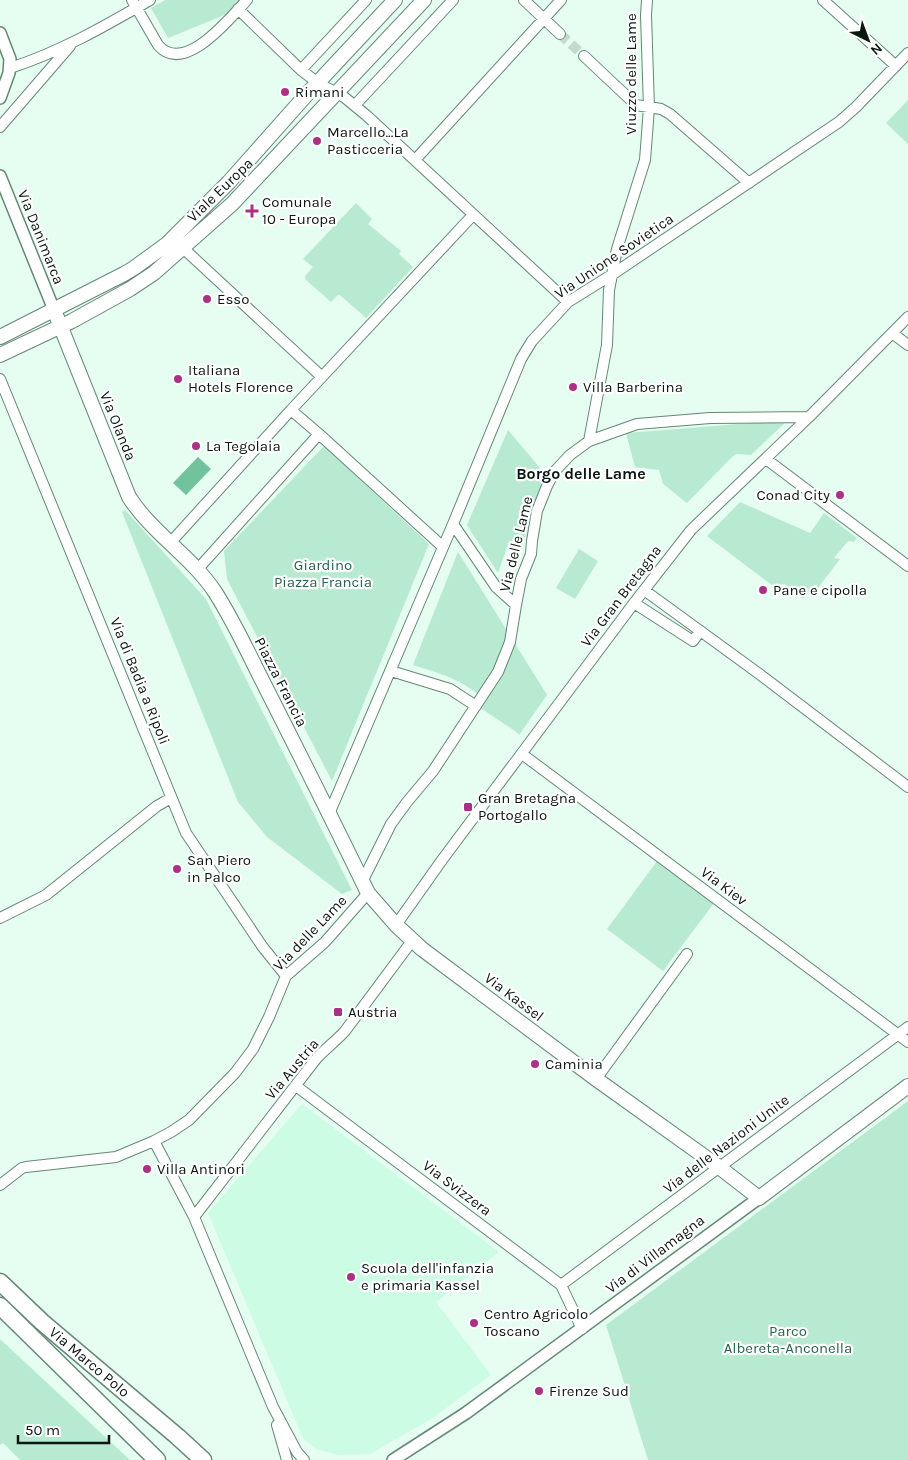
<svg xmlns="http://www.w3.org/2000/svg" width="908" height="1460" viewBox="0 0 908 1460" font-family="Karla,sans-serif">
  <style>
    .built { fill: #cdfce4 }
    .green { fill: #b8ead1 }
    .water { fill: #72c29e }
    .lines { fill: none; stroke-linecap: round; stroke-linejoin: round }
    .minor-tunnel { stroke: #c5dacf; stroke-width: 10; stroke-dasharray: 10 5; stroke-linecap: butt }
    .minor-casing { stroke: #648876; stroke-width: 12 }
    .tertiary-casing { stroke: #648876; stroke-width: 14 }
    .secondary-casing { stroke: #648876; stroke-width: 16 }
    .trunk-casing { stroke: #648876; stroke-width: 19 }
    .minor { stroke: #fff; stroke-width: 10 }
    .tertiary { stroke: #fff; stroke-width: 11 }
    .secondary { stroke: #fff; stroke-width: 14 }
    .trunk { stroke: #fff; stroke-width: 16 }
    .poi-dot { fill: #ac3185; stroke: #fff; stroke-width: 2 }
    .labels { text-anchor: middle; dominant-baseline: central; stroke-width: 4.5; stroke-linejoin: round; paint-order: stroke }
    .street-label { font-size: 15px; fill: #091711; stroke: #fff }
    .poi-label { font-size: 15px; fill: #091711; stroke: #fff; text-anchor: start }
    .park-label { font-size: 15px; fill: #28654b; stroke: #fff }
    .neighbourhood-label { font-size: 16px; font-weight: bold; fill: #091711; stroke: #fff }
  </style>
  <rect width="100%" height="100%" fill="#e6fdf1"/>
  <path class="built" d="M302 1104 499 1252 436 1302 491 1375 431 1419 370 1454 338 1455 316 1449 303 1438 208 1213Z"/>
  <path class="green" d="M165 0H240L227 14 168 38 151 8Z
    M908 100V144L886 123Z
    M356 203 372 219 368 224 401 251 399 254 413 267 366 318 341 296 338 295 331 302 306 280 305 276 313 267 303 259Z
    M788 420 751 455 737 454 732 457 687 503 663 484 659 470 635 467 626 433Z
    M508 430 546 475 523 543 509 541 498 573 467 525Z
    M324 446 429 544 332 781 227 579 224 551Z
    M740 502 810 533 824 513 857 538 854 542 848 541 834 558 840 559 818 588 816 584 803 599 785 584 773 586 707 536Z
    M125 510 206 599 352 890 342 894 267 837 238 802 122 512Z
    M579 549 598 561 575 599 556 588Z
    M458 552 547 695 519 735 515 731 479 707 484 700C465 680 438 673 413 665Z
    M660 857 717 899 663 971 607 929Z
    M908 1101V1460H648L606 1325Z
    M0 1339 130 1460H20L3 1443 0 1445Z"/>
  <path class="water" d="M198 457 211 469 186 495 173 483Z"/>
  <g class="lines">
    <path class="minor-tunnel" d="M560 34 584 56"/>
    <g class="minor-casing">
      <path id="minor" d="M132 0 158 45C184 76 230 18 247 0
        M524 0 560 34
        M823 0 896 66
        M238 9 301 70 318 83 344 97 366 115 568 302
        M584 56 636 105 661 109 670 114 749 183
        M10 68C60 52 105 26 150 0
        M301 70 366 0
        M355 105 453 0
        M0 127 70 46
        M415 160 561 0
        M183 248 322 377
        M892 333 908 345
        M0 379 186 833 262 946 286 976
        M291 410 473 215
        M319 434 443 547
        M589 441 607 345 609 290 617 249 645 160 649 108 646 15 647 0
        M766 459 908 566
        M453 524 496 587 516 605
        M170 543 291 410 319 434 197 570
        M644 590 758 673 908 787
        M634 603 693 641 700 631
        M391 671 450 689 476 706
        M522 754 908 1042
        M329 814 453 524 521 359 532 341 568 302 613 274 839 122 856 107 908 53
        M362 882 391 824 407 802 433 771 498 672 510 642 516 605 521 579 531 554 532 541 537 511 547 486 555 471 570 455 589 441 637 424 710 418 809 417
        M0 918 46 895 157 806 171 798
        M396 925 442 860 634 603 691 530 809 417 908 317
        M596 1079 687 954
        M296 1086 561 1285 582 1329
        M154 1141 194 1217 273 1407 297 1452 304 1460
        M0 1185 22 1168 26 1167 116 1157 154 1141 171 1132 189 1120 235 1073 253 1049 269 1017 286 976 325 942 368 893
        M194 1217 316 1059C325 1049 336 1041 345 1031L412 941
        M561 1285 908 1027
        M277 1425 287 1460"/>
    </g>
    <g class="tertiary-casing">
      <path id="tertiary" d="M0 33 10 59 9 73 0 98
        M0 176 54 310
        M393 1460 466 1413 759 1198"/>
    </g>
    <g class="secondary-casing">
      <path id="secondary" d="M54 310 129 497C152 533 192 557 215 592 235 623 250 657 267 690 301 757 335 825 368 893L396 925 422 949 596 1079 719 1167 759 1198 908 1086
        M0 337 124 274 134 268 167 244 229 182 308 93 395 0
        M0 355 72 321 130 289 154 273 232 204 424 0"/>
    </g>
    <g class="trunk-casing">
      <g id="trunk">
        <path id="s1" d="M0 1282 42 1322 178 1437 203 1460"/>
        <path d="M0 1306 157 1460"/>
      </g>
    </g>
    <use href="#minor" class="minor"/>
    <use href="#tertiary" class="tertiary"/>
    <use href="#secondary" class="secondary"/>
    <use href="#trunk" class="trunk"/>
  </g>
  <g class="poi-dot">
    <circle cx="285" cy="92" r="5"/>
    <circle cx="317" cy="141" r="5"/>
    <path d="M249.5 203.5h5v5h5v5h-5v5h-5v-5h-5v-5h5z"/>
    <circle cx="207" cy="299" r="5"/>
    <circle cx="178" cy="379" r="5"/>
    <circle cx="573" cy="387" r="5"/>
    <circle cx="196" cy="446" r="5"/>
    <circle cx="840" cy="495" r="5"/>
    <circle cx="763" cy="590" r="5"/>
    <rect x="463" y="802" width="10" height="10" rx="2.5"/>
    <circle cx="177" cy="869" r="5"/>
    <rect x="333" y="1007" width="10" height="10" rx="2.5"/>
    <circle cx="535" cy="1064" r="5"/>
    <circle cx="147" cy="1169" r="5"/>
    <circle cx="351" cy="1277" r="5"/>
    <circle cx="474" cy="1323" r="5"/>
    <circle cx="539" cy="1391" r="5"/>
  </g>
  <g class="labels">
    <g class="street-label">
      <text transform="translate(631 74) rotate(-90)">Viuzzo delle Lame</text>
      <text transform="translate(220 190) rotate(-44)">Viale Europa</text>
      <text transform="translate(41 237) rotate(68)">Via Danimarca</text>
      <text transform="translate(614 256) rotate(-34)">Via Unione Sovietica</text>
      <text transform="translate(118 426) rotate(68)">Via Olanda</text>
      <text transform="translate(516 544) rotate(-76)">Via delle Lame</text>
      <text transform="translate(621 596) rotate(-53)">Via Gran Bretagna</text>
      <text transform="translate(140 681) rotate(68)">Via di Badia a Ripoli</text>
      <text transform="translate(281 682) rotate(63)">Piazza Francia</text>
      <text transform="translate(724 886) rotate(37)">Via Kiev</text>
      <text transform="translate(310 933) rotate(-46)">Via delle Lame</text>
      <text transform="translate(514 997) rotate(37)">Via Kassel</text>
      <text transform="translate(292 1069) rotate(-50)">Via Austria</text>
      <text transform="translate(726 1144) rotate(-37)">Via delle Nazioni Unite</text>
      <text transform="translate(457 1188) rotate(37)">Via Svizzera</text>
      <text transform="translate(655 1254) rotate(-37)">Via di Villamagna</text>
      <text stroke="none"><textPath href="#s1" startOffset="120">Via Marco Polo</textPath></text>
    </g>
    <g class="poi-label">
      <text x="295" y="92">Rimani</text>
      <text x="327" y="132">Marcello...La<tspan x="327" dy="17">Pasticceria</tspan></text>
      <text x="262" y="202">Comunale<tspan x="262" dy="17">10 - Europa</tspan></text>
      <text x="217" y="299">Esso</text>
      <text x="188" y="370">Italiana<tspan x="188" dy="17">Hotels Florence</tspan></text>
      <text x="583" y="387">Villa Barberina</text>
      <text x="206" y="446">La Tegolaia</text>
      <text x="830" y="495" text-anchor="end">Conad City</text>
      <text x="773" y="590">Pane e cipolla</text>
      <text x="478" y="798">Gran Bretagna<tspan x="478" dy="17">Portogallo</tspan></text>
      <text x="187" y="860">San Piero<tspan x="187" dy="17">in Palco</tspan></text>
      <text x="348" y="1012">Austria</text>
      <text x="545" y="1064">Caminia</text>
      <text x="157" y="1169">Villa Antinori</text>
      <text x="361" y="1268">Scuola dell'infanzia<tspan x="361" dy="17">e primaria Kassel</tspan></text>
      <text x="484" y="1314">Centro Agricolo<tspan x="484" dy="17">Toscano</tspan></text>
      <text x="549" y="1391">Firenze Sud</text>
    </g>
    <g class="park-label">
      <text x="323" y="565">Giardino<tspan x="323" dy="17">Piazza Francia</tspan></text>
      <text x="788" y="1331">Parco<tspan x="788" dy="17">Albereta-Anconella</tspan></text>
    </g>
    <g class="neighbourhood-label">
      <text x="581" y="473">Borgo delle Lame</text>
    </g>
  </g>
  <g transform="translate(868 40) rotate(138)" stroke="#ffffff" stroke-width="4" paint-order="stroke">
  <path d="M0-4L9 19L0 12L-9 19Z" fill="#091711"/>
  <text y="-8" font-size="14" font-weight="bold" text-anchor="middle" fill="#091711">N</text>
  </g>
  <path d="M18 1435v8h91v-8" fill="none" stroke="#091711" stroke-width="2.5"/>
  <text x="25" y="1435" font-size="15" fill="#091711" stroke="#ffffff" stroke-width="4" paint-order="stroke">50 m</text>
</svg>
